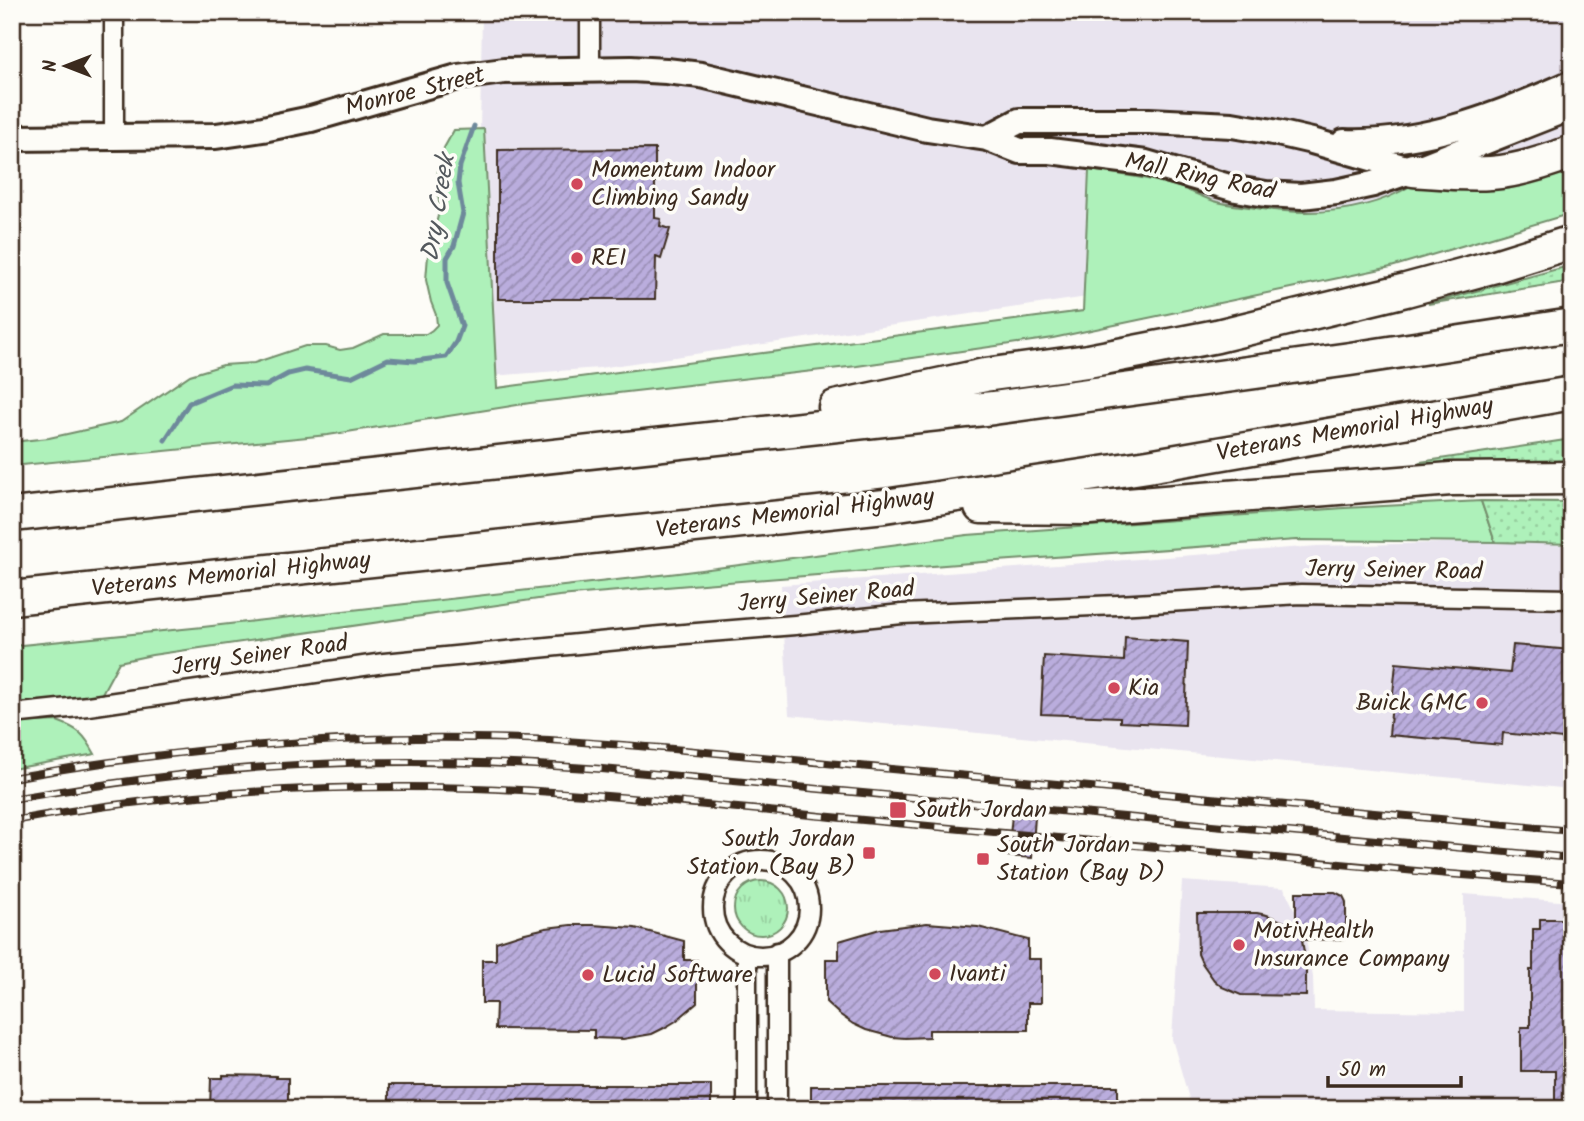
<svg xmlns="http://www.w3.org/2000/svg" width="1584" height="1121" viewBox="0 0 1584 1121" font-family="Kalam,sans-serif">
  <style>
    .built { fill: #e9e4ef }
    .grass { fill: #aef1ba; stroke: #748e6c; stroke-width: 2 }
    .park { fill: url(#park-tufts); stroke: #748e6c; stroke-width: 2 }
    .garden { fill: url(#garden-dots); stroke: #748e6c; stroke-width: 2 }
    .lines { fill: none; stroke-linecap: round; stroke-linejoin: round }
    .stream { stroke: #6e899b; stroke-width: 5 }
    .building { fill: url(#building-hatch); stroke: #3b2a1e; stroke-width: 2 }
    .street-casing { stroke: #3b2a1e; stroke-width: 23 }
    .secondary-casing { stroke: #3b2a1e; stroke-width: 30 }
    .highway-casing { stroke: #3b2a1e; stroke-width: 37 }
    .street { stroke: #fdfcf7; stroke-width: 18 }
    .secondary { stroke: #fdfcf7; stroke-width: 24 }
    .highway { stroke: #fdfcf7; stroke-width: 32 }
    .rail-casing { stroke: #3b2a1e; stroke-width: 8 }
    .rail { stroke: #fdfcf7; stroke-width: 5; stroke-dasharray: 16; stroke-linecap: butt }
    .poi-dot { fill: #d1495b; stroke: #fdfcf7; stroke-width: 2.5 }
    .labels { text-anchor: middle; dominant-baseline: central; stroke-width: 7; stroke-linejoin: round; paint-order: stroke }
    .street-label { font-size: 24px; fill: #3b2a1e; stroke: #fdfcf7 }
    .poi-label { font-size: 24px; fill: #3b2a1e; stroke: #fdfcf7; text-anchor: start }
    .water-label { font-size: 26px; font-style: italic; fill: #54595d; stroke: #fdfcf7 }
  </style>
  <defs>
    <pattern id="park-tufts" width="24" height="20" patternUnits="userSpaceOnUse" patternTransform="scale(1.75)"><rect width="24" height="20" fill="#aef1ba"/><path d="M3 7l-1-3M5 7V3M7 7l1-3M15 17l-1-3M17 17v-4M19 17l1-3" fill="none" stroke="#97cf9f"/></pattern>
    <pattern id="garden-dots" width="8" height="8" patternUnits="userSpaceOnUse" patternTransform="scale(1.75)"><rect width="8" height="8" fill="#aef1ba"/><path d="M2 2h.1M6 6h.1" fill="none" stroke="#97cf9f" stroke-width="1.8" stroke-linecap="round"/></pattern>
    <pattern id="building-hatch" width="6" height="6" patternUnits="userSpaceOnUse" patternTransform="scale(1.75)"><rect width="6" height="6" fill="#baaddd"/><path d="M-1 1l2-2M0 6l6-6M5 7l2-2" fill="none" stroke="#988db3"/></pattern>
  </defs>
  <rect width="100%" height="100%" fill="#fdfcf7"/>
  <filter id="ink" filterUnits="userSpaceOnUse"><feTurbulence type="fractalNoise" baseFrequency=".0143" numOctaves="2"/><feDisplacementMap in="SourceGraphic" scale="14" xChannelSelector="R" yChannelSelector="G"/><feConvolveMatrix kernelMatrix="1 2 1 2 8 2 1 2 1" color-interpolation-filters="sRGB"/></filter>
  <g filter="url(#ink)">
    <path class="built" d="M482 12H1572V188L1300 266 599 368 476 377Z
      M1526 541 1572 546V789L789 715 781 585 1318 546Z
      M1182 881 1284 888 1304 929 1313 977 1314 1010 1464 1012V894L1572 902V1109H1192L1172 1039Z"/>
    <path class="grass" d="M484 129 497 388 1083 311 1089 170C1119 174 1149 178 1179 187 1191 191 1202 197 1214 201 1227 205 1242 206 1256 208 1309 216 1365 214 1412 185L1572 163V213L1391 267 1053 338 857 366 530 403 328 435 12 466V442L49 438 121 422 190 375 223 365 254 363 305 346H326L340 350 353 348 384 334H426L432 330 437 325 436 315 431 302 426 280 428 255 440 208 437 187 438 169 444 148 454 130Z
      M1481 501 1495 542 1296 540 983 562 678 586 559 596 152 655 119 662 100 697 12 705V646L203 627 678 573 967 535 1344 508Z
      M57 721C79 729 84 734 95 754L12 769V723Z"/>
    <path class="park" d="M734 908a27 27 0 1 1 54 0a27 27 0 1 1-54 0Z"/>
    <path class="garden" d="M1572 265V281L1428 304Z
      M1572 439V460L1424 469 1420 462Z
      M1481 501 1572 502V544L1495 542Z"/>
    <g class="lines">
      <path class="stream" d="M507 20 509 12
        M165 440 189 403 232 385 266 386 288 374 305 370 351 377 388 359 414 361 446 357 456 342 462 326 447 283V258L454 246 463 213 458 183 460 166 474 126"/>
    </g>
    <path class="building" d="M655 149V218L661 219 660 226 670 229 661 259 656 257 655 299H498V150Z
      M1125 637 1188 642 1185 725 1120 722V717L1041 714 1044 656 1124 661Z
      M1513 645 1572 650V740L1503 733 1502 745 1389 735 1396 663 1510 673Z
      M1012 815 1035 817 1032 858 1008 856Z
      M1296 892H1335L1343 896 1346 902V939L1302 940 1306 965V996L1241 995 1222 987 1214 980 1202 963 1198 954 1197 913H1257L1267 915 1296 927Z
      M1540 919H1572V1101H1555V1071H1521V1027H1530V970H1533V929H1540Z
      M927 923 978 927 1028 940V959H1041V1003H1028V1030H929V1037L905 1038 892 1037 866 1030 853 1024 839 1014 826 1002V959H839V941L880 929Z
      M571 925H593L635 928 684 941V960H697V1003L676 1021 664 1028 652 1034 623 1039 594 1038V1030L495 1029 496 1003H482V960H496V942L521 934 546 928Z
      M223 1075 276 1076V1078H288V1109H210L211 1078H223Z
      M389 1085H711V1109H389Z
      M811 1086H1118V1109H811Z"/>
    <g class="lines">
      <g class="street-casing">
        <path id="street" d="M114 12V138
          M590 69V12
          M12 714 88 706 384 663 660 636 795 625 902 614 1118 605 1301 594 1572 599
          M713 908a48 48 0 1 1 96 0a48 48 0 1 1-96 0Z
          M777 952V1109
          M747 1109V954"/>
      </g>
      <g class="secondary-casing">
        <path id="secondary" d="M12 138 216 136 263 129 311 119 458 77 504 71 631 69 666 71 701 75 927 129 987 138 1020 151H1050L1146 163 1236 189 1266 194 1301 196 1336 192 1373 184 1413 170 1572 107
          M987 138 1019 121H1149L1232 125 1273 132 1312 141 1413 170
          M1344 142C1424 145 1500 115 1572 83"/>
      </g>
      <g class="highway-casing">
        <path id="highway" d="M1413 170C1439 172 1465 175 1491 173 1519 171 1546 162 1572 152
          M835 407 985 375 1088 361 1217 336 1406 290 1495 266 1572 242
          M981 507 1089 508 1451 479 1572 478
          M12 515 993 408 1350 359 1572 325
          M12 598 885 506 1148 466 1572 393"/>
      </g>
      <use href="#street" class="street"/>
      <use href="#secondary" class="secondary"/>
      <use href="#highway" class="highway"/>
      <g class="rail-casing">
        <path id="rail" d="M12 778C163 750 318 736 472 738 535 738 599 743 662 748L1572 831
          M12 799C107 783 202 770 298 765 400 759 501 762 602 769L1572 858
          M12 821C164 793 320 784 474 788 597 792 720 807 842 818 1044 837 1246 856 1449 874L1572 883"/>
      </g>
      <use href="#rail" class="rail"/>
    </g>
  </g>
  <g class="poi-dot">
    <circle cx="577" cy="184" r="7"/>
    <circle cx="577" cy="258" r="7"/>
    <circle cx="1114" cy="688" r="7"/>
    <circle cx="1482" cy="703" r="7"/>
    <rect x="889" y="801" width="18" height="18" rx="3.5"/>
    <rect x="862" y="846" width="14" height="14" rx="3.5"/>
    <rect x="976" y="852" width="14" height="14" rx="3.5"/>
    <circle cx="1239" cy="945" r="7"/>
    <circle cx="935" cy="974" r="7"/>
    <circle cx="588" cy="975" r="7"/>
  </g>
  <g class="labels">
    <g class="street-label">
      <text transform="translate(415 92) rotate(-14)">Monroe Street</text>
      <text transform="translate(1200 177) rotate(12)">Mall Ring Road</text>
      <text transform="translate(1355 430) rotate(-10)">Veterans Memorial Highway</text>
      <text transform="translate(795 514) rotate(-7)">Veterans Memorial Highway</text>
      <text transform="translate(1394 571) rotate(1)">Jerry Seiner Road</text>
      <text transform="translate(231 575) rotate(-6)">Veterans Memorial Highway</text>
      <text transform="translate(826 597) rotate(-5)">Jerry Seiner Road</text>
      <text transform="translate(260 656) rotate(-8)">Jerry Seiner Road</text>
    </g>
    <g class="poi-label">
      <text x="591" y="170">Momentum Indoor<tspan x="591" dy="28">Climbing Sandy</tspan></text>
      <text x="591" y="258">REI</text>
      <text x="1128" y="688">Kia</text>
      <text x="1468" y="703" text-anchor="end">Buick GMC</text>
      <text x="914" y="810">South Jordan</text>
      <text x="855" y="839" text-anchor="end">South Jordan<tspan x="855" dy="28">Station (Bay B)</tspan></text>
      <text x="997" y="845">South Jordan<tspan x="997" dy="28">Station (Bay D)</tspan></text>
      <text x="1253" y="931">MotivHealth<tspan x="1253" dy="28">Insurance Company</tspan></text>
      <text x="949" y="974">Ivanti</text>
      <text x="602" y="975">Lucid Software</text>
    </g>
    <g class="water-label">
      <text transform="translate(439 208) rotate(-81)">Dry Creek</text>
    </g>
  </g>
  <rect width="1584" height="1121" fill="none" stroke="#fdfcf7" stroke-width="42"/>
  <rect x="21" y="21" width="1542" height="1079" fill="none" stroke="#3b2a1e" stroke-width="2.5" filter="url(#ink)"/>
  <g transform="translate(66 66) rotate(270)" stroke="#fdfcf7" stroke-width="5" paint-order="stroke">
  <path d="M0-5L12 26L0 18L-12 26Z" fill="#3b2a1e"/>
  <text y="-10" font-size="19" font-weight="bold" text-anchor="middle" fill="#3b2a1e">N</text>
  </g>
  <path d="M1328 1076v10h133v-10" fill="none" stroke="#3b2a1e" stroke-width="3.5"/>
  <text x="1339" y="1076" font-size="21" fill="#3b2a1e" stroke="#fdfcf7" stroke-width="5" paint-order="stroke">50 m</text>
</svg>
